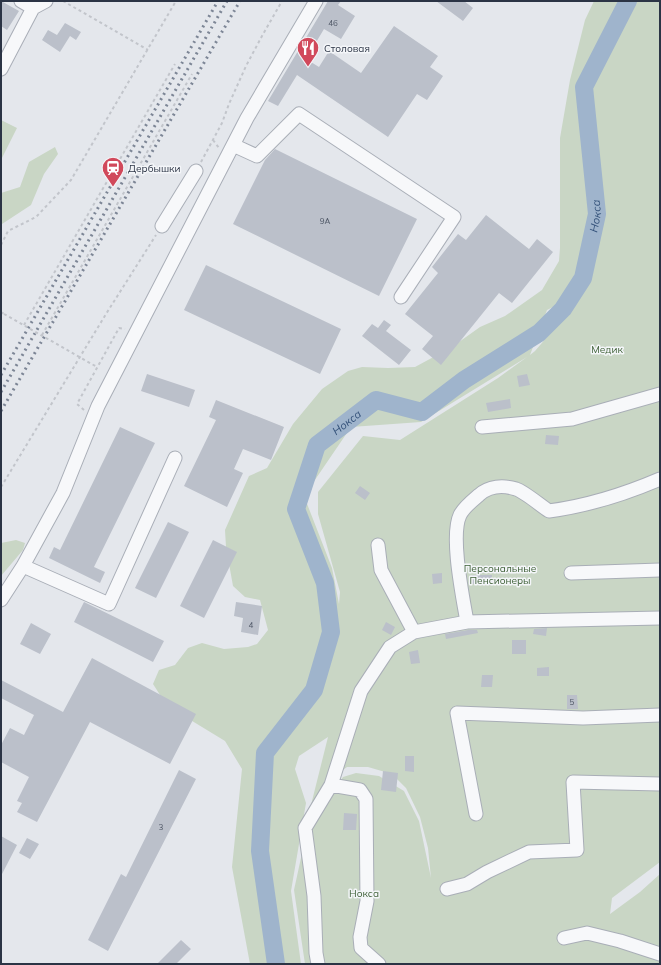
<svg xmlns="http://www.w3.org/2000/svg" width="661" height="965" viewBox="0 0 661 965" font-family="Mulish,sans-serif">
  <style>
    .green { fill: #c9d6c5; fill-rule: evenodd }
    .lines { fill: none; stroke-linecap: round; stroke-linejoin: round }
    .river { stroke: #9fb4cc; stroke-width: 18 }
    .building { fill: #bbc0ca }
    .minor-casing { stroke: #a9aeb7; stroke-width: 15 }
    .path { stroke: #c2c5cb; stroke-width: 2; stroke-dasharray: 3 3; stroke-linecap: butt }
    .minor { stroke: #f7f8fa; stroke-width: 13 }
    .rail { stroke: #7d8696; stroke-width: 3; stroke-dasharray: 2 4; stroke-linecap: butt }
    .path-bridge { stroke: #c2c5cb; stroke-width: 2; stroke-dasharray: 3 3; stroke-linecap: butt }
    .labels { text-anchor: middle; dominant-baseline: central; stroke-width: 3; stroke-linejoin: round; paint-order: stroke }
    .number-label { font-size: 8px; fill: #4f5766 }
    .poi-label { font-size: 10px; fill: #2b3445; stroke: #f4f6f9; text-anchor: start }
    .park-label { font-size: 10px; fill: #3f6138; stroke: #f4f6f9 }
    .water-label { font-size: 11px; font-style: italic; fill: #34527a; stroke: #f4f6f9 }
  </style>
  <rect width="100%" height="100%" fill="#e4e7ec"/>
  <path class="green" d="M594 1H660V862L612 898 610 914 640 892 660 874V964H305L294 890 307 830 343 777 356 773 379 776 404 791 419 821 431 878 428 848 420 817 406 788 392 774 368 767H347L329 780 310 809 328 737 299 756 295 769 306 803 291 891 301 964H250L232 867 242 769 225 741 179 713 162 698 153 684 159 670 175 665 188 648 202 643 224 649 248 647 257 644 268 630 260 600 245 597 233 586 226 547 225 530 249 476 267 468 293 424 322 389 348 371 362 367 388 368 415 367 452 347 480 327 505 316 542 290 559 261 560 248V138L570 80 585 20ZM579 294 571 309 535 351 530 355 547 310ZM527 357 498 378 400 440 363 436 318 492V514L340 592 339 604 332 568 304 496 351 427 421 422Z
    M1 120 17 128 1 160Z
    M55 147 58 154 44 174 31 205 2 224 1 193 20 187 29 162Z
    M16 540 25 543 23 550 1 576V543Z"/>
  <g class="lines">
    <path class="river" id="s1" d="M276 964 260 851 265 753 314 690 331 632 325 583 296 509 317 445 376 400 422 412 464 380 539 333 563 309 583 278 597 214 584 87 628 1"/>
  </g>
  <path class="building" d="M1 1 19 11 7 30 1 26Z
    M328 1H341L338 5 355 16 341 39 324 29 306 59 319 67 329 51 361 73 394 26 438 56 430 67 443 76 427 100 417 94 388 137 297 75 278 106 268 101Z
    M436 1H464L473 8 463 21Z
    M65 23 81 32 76 40 70 36 60 52 42 40 48 30 57 35Z
    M275 149 417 219 379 296 233 224 265 160Z
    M486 215 529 249 537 239 553 252 512 303 499 293 441 365 422 349 433 336 405 314 438 273 432 267 458 234 466 240Z
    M206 265 341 329 320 374 184 310Z
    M384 320 391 325 386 331 411 350 399 365 362 336 372 324 378 328Z
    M147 374 195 390 189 407 141 391Z
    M527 374 530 385 519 387 517 376Z
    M510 399 511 408 488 412 486 403Z
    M216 400 284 427 271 460 243 449 234 469 243 473 227 507 184 486 216 420 209 417Z
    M120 427 155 443 94 567 105 572 100 583 49 558 54 547 60 550Z
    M546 435 559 436 558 445 545 444Z
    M360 486 370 493 365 500 355 493Z
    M168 522 189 532 156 598 135 588Z
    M213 540 237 552 204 618 180 606Z
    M442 573V583L433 584 432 574Z
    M472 575H492V584H471Z
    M84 602 164 641 153 662 74 622Z
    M236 602 262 606 258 635 241 632 243 618 234 616Z
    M386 622 395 627 391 635 382 630Z
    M31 623 51 634 40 654 20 644Z
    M547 628 546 636 533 634 534 629Z
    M468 630H477L478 633 446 639 445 634Z
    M512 640H526V654H512Z
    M418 650 420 663 411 664 409 652Z
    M92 658 196 714 170 764 90 722 37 822 17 812 22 803 17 801 29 777 1 762V745L10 728 24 735 34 715 1 698V680L63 712Z
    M549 667V676H537V668Z
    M482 675H493L492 687H481Z
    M567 695H577L578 709H567Z
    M405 756H414V772L405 771Z
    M179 770 196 779 108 951 88 940 121 874 126 877Z
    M383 771 398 773 396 792 381 790Z
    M344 813 357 814 356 830H343Z
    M1 836 17 845 1 876Z
    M27 838 39 844 30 859 19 853Z
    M181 940 191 949 176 964H157Z"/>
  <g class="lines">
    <g class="minor-casing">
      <path id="minor" d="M21 1 33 8
        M1 69 33 8 46 1
        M233 145 257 156 299 114 454 217 401 297
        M162 226 196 171
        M482 427 572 419 660 394
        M660 479C625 494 587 506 549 511 541 506 525 492 516 489 503 485 489 486 479 495 472 501 464 507 460 515 450 536 463 598 467 622L660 618
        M378 545 381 570 414 632
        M23 566 109 604 175 458
        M571 573 660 570
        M1 600 23 566 63 493 98 406 247 118 316 1
        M331 785 360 790 366 799 367 901 360 937 361 948 379 964
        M476 814 457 713 583 718 660 715
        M447 889 467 884 487 872 529 852 577 850 573 782 660 784
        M564 938 587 933 620 941 660 954
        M318 964 316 953 314 896 305 828 331 785 361 691 390 647 414 632 467 622"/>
    </g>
    <path class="path" d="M63 1 148 50
      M213 140 219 148
      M201 162 222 123 229 104 246 66 262 36 282 1
      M1 245 8 231 36 217 71 180 176 1
      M1 312 4 314
      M24 325 175 64
      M42 335 192 74
      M84 410 77 404 119 328 125 329
      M1 487 106 314 156 235"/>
    <use href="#minor" class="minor"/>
    <path class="rail" d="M1 375 218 1
      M1 392 227 1
      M1 411 240 1"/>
    <path class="path-bridge" d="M4 314 97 367"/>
  </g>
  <defs>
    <g id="restaurant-pin" transform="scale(1.15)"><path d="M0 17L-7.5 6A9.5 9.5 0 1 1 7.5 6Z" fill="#d1495b" stroke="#f4f6f9"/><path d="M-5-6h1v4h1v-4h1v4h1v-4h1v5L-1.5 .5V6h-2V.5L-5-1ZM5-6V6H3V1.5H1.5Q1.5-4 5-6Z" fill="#fff"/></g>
    <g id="station-pin" transform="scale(1.15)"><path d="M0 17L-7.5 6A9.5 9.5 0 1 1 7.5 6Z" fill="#d1495b" stroke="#f4f6f9"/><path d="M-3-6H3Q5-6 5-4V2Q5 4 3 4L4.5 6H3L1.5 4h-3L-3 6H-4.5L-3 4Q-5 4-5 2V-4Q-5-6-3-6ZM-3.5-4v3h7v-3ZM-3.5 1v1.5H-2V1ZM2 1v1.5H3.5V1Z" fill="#fff"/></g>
  </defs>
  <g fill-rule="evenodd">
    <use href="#restaurant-pin" x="308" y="48"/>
    <use href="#station-pin" x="113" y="168"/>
  </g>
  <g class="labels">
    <g class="number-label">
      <text x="333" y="23">46</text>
      <text x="325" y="221">9А</text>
      <text x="251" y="625">4</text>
      <text x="572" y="702">5</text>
      <text x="161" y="827">3</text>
    </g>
    <g class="poi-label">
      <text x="324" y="48">Столовая</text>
      <text x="128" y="168">Дербышки</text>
    </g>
    <g class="park-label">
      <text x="607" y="349">Медик</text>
      <text x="500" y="568">Персональные<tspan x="500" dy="12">Пенсионеры</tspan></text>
      <text x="364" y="893">Нокса</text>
    </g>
    <g class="water-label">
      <text stroke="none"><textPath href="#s1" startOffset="946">Нокса</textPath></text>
      <text stroke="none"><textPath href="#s1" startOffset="586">Нокса</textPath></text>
    </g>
  </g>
  <rect width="661" height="965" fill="none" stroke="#2b3445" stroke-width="4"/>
</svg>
